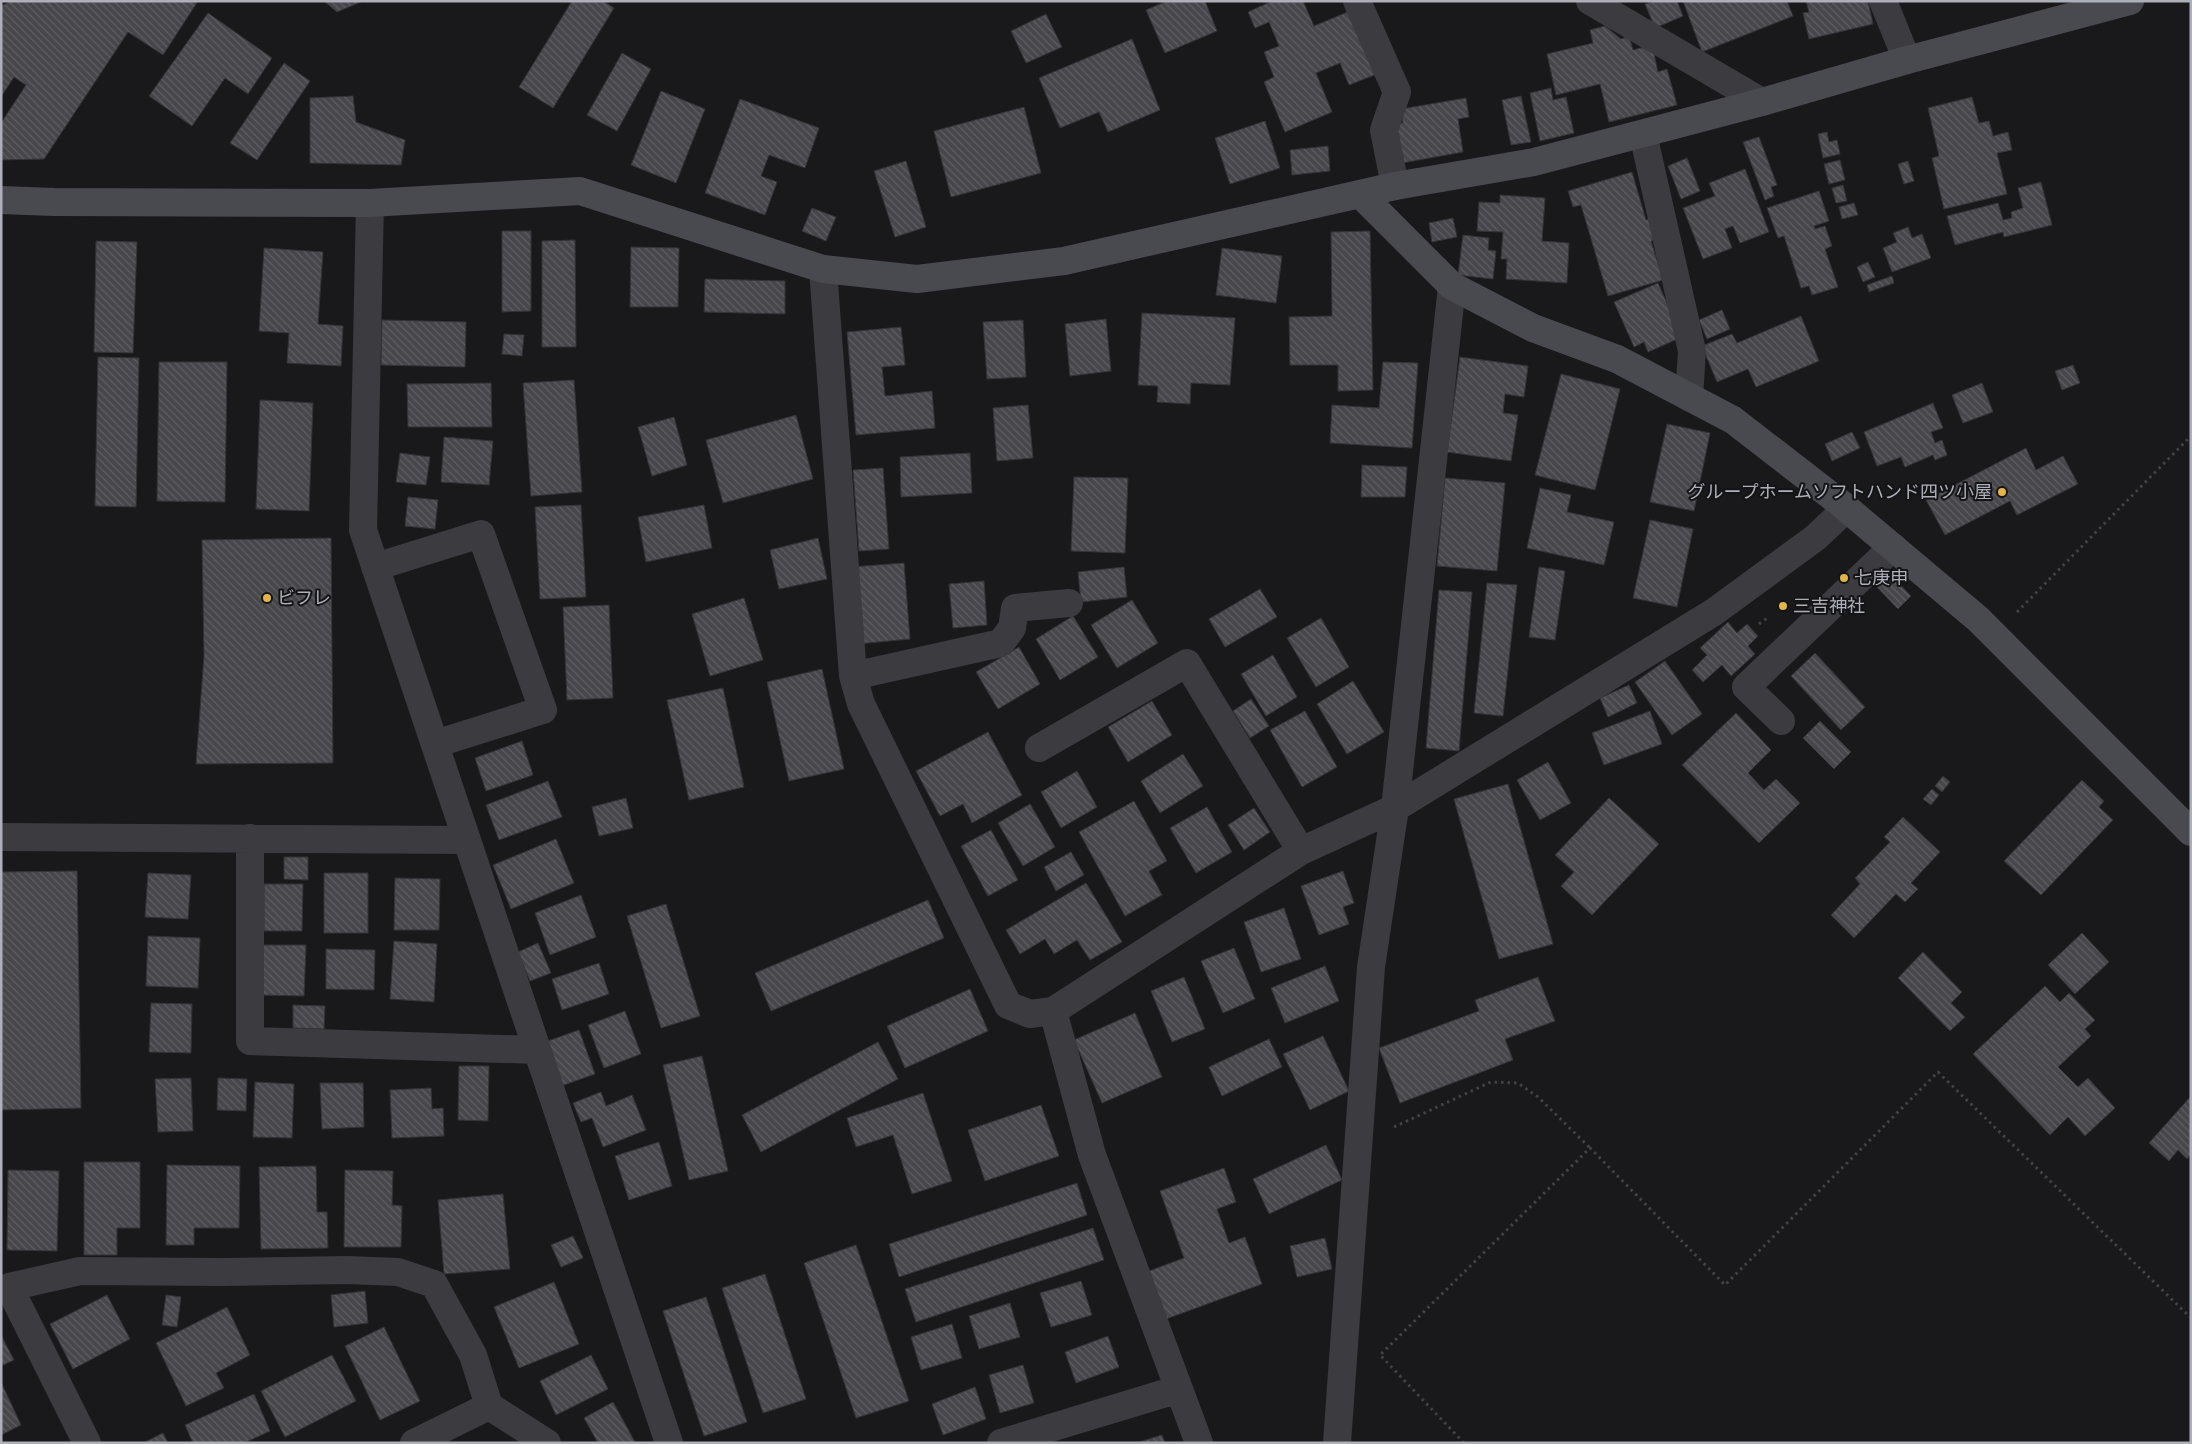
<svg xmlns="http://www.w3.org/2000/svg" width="2192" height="1444" viewBox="0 0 2192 1444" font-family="Montserrat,'Noto Sans JP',sans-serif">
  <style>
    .building { fill: url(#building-back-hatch); stroke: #343337 }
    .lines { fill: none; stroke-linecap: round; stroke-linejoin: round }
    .path { stroke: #414247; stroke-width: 3; stroke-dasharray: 2.5 4; stroke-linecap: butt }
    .street { stroke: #3b3b40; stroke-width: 28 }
    .secondary { stroke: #494a50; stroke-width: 28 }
    .poi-dot { fill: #e2b54b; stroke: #141416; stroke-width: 2 }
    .labels { text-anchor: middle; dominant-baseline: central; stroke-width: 4; stroke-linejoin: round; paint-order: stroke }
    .poi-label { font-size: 18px; fill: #adb0b9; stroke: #141416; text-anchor: start }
  </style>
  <defs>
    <pattern id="building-back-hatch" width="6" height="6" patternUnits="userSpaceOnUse" patternTransform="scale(1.25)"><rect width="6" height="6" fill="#46464b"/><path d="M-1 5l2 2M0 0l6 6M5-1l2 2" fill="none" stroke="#5e5e63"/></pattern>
  </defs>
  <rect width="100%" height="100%" fill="#19191b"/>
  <path class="building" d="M11 1H198L163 55 128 32 44 159 1 160V123L26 85 14 77 1 97V6Z
    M324 1H363L337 12Z
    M572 1H603L614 8 553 108 519 87Z
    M1167 1H1205L1217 31 1165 53 1146 10Z
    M1272 1H1303L1314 26 1350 11 1377 74 1349 85 1340 63 1316 73 1332 112 1285 132 1264 82 1274 77 1264 52 1279 46 1269 22 1255 28 1248 12Z
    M1653 1H1677L1683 16 1655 28 1645 4Z
    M1683 1H1787L1793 16 1702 52Z
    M1806 1H1868L1873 24 1809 39 1803 13 1809 12Z
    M208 13 272 58 248 94 225 78 192 126 149 96Z
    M1046 14 1062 47 1026 63 1011 31Z
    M1605 26 1621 39 1629 36 1633 50 1652 45 1658 72 1667 69 1677 105 1609 122 1600 84 1556 95 1547 54 1593 43 1590 30Z
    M1132 39 1160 110 1108 132 1099 112 1060 128 1039 78Z
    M622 53 651 69 617 131 587 115Z
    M284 63 310 81 257 160 230 143Z
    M1551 88 1553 100 1566 97 1574 133 1540 141 1530 93Z
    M661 91 705 109 676 183 631 165Z
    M353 96 356 122 405 140 401 165 310 163V98Z
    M1521 96 1531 142 1511 145 1502 100Z
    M1972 97 1979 123 1989 121 1993 136 2008 132 2012 150 1997 153 2007 194 1944 209 1932 158 1939 156 1928 108Z
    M1466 98 1469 117 1458 119 1463 152 1402 163 1395 124 1403 123 1401 109Z
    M740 99 819 128 805 168 769 155 761 176 777 182 765 215 705 193Z
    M1024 107 1041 173 951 197 934 131Z
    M1265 121 1280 168 1230 184 1215 138Z
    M1827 132 1829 142 1837 140 1840 154 1823 158 1818 134Z
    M1759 137 1777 185 1771 187 1774 196 1765 200 1743 142Z
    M1328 146 1330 171 1292 175 1290 150Z
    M1687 158 1700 191 1681 199 1668 166Z
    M1840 160 1845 180 1829 184 1824 164Z
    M906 161 926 227 895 237 874 171Z
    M1908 161 1914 181 1904 184 1898 164Z
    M1745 169 1769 232 1740 243 1733 226 1725 229 1732 248 1703 259 1683 208 1715 196 1709 183Z
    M1632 172 1646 220 1652 218 1659 238 1651 241 1663 280 1608 296 1581 205 1573 207 1568 191Z
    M2041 182 2052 225 2004 237 2003 232 1955 245 1947 216 1998 203 2003 220 2012 218 2011 212 2023 208 2018 188Z
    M1843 185 1847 201 1836 203 1832 188Z
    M1819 191 1829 221 1814 226 1815 229 1825 226 1832 246 1825 249 1838 287 1812 295 1809 286 1801 288 1784 236 1778 238 1767 208Z
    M1500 195 1545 198 1542 241 1569 243 1567 283 1506 279 1507 259H1501L1503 232 1477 231 1479 202 1500 203Z
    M1854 203 1858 215 1842 219 1839 207Z
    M812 208 836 217 826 241 802 231Z
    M1453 218 1457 237 1432 242 1429 223Z
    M1908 227 1912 238 1922 234 1931 258 1892 272 1883 248 1897 242 1893 233Z
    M502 231H531V311L502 312Z
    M1370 231 1373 390 1338 391V365H1290L1289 317 1332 316 1331 232Z
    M1463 235 1489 238 1488 250 1496 251 1493 279 1458 275Z
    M575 240 576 347H542V241Z
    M96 241 137 242 133 353 94 352Z
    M631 247 679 248 678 307H630Z
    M264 248 323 252 318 324 343 326 341 366 287 363 289 333 259 331Z
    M1222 248 1282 256 1276 303 1216 295Z
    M1868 262 1875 277 1863 282 1857 267Z
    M1892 276 1894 283 1869 292 1867 285Z
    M705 279 785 281V314L704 312Z
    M1658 283 1682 337 1648 352 1644 342 1634 347 1614 302Z
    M1722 310 1730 329 1707 339 1699 320Z
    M1142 313 1235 318 1230 385 1191 383 1190 404 1157 402 1158 386 1138 385Z
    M1801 316 1819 361 1756 387 1748 369 1717 382 1702 346 1732 334 1737 343Z
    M1106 319 1111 371 1070 376 1065 324Z
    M382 320 466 322 465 367 381 365Z
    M1023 320 1026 377 987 379 983 322Z
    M901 327 905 365 882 367 885 396 932 391 935 428 856 435 847 332Z
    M504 334 524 335 522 356 502 354Z
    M98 357 139 358 136 507 95 506Z
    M1460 357 1528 366 1524 397 1505 394 1503 413 1518 415 1511 461 1447 452Z
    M159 362H227L225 502 157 501Z
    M1383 362 1418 363 1412 448 1330 443 1332 405 1379 408Z
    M2073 365 2080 383 2062 390 2055 371Z
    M1561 374 1620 389 1595 490 1535 475Z
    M574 380 582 492 531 496 523 383Z
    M491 383 492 427H408L407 384Z
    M1982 383 1993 412 1963 423 1952 395Z
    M260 400 313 403 309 511 256 509Z
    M1933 403 1943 428 1931 432 1935 443 1942 440 1947 455 1935 460 1933 455 1905 467 1901 457 1877 466 1864 432Z
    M1028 405 1033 458 997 461 993 408Z
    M796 415 813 479 723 503 706 440Z
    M674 417 687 465 652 476 638 427Z
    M1667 424 1710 433 1694 511 1650 502Z
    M1852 432 1860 448 1832 461 1825 444Z
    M444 437 493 441 489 485 441 482Z
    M2026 448 2036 470 2063 456 2078 484 2017 515 2010 501 1945 535 1926 500Z
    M400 453 430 457 426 485 396 482Z
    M970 453 972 493 901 497 900 457Z
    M1362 465 1407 467 1405 497H1361Z
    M883 468 889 549 859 551 853 470Z
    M1074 477 1128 478 1125 553 1071 551Z
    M1445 478 1505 483 1497 571 1437 566Z
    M1540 488 1571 495 1567 512 1614 522 1604 565 1527 548Z
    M408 497 438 500 435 529 405 526Z
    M581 505 586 597 540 599 535 507Z
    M704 505 712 548 646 562 638 517Z
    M1650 520 1693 529 1677 607 1633 598Z
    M331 538 333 763 196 764 204 656 202 540Z
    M818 538 827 579 779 589 770 550Z
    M904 563 910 639 857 644 851 567Z
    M1124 567 1127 597 1081 602 1078 572Z
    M1539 567 1565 571 1555 640 1529 637Z
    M1887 571 1911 596 1898 609 1874 584Z
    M984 581 987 625 953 628 949 584Z
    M1487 583 1517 585 1503 716 1474 713Z
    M1260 589 1277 617 1225 647 1209 619Z
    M1439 590 1472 592 1459 751 1426 748Z
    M744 598 763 660 710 676 692 614Z
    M1132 600 1158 643 1117 668 1091 625Z
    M609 605 613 698 567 700 563 607Z
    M1073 616 1098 657 1060 680 1036 639Z
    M1321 618 1349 667 1316 687 1287 638Z
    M1728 622 1737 633 1747 624 1758 636 1748 646 1755 654 1731 676 1722 665 1703 682 1692 670 1707 655 1700 648Z
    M1019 647 1040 684 998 709 976 672Z
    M1815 653 1865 707 1841 730 1791 676Z
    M1273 655 1297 697 1266 716 1241 674Z
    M1665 661 1702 714 1672 735 1635 682Z
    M822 669 844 769 789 781 767 682Z
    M1353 681 1384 732 1347 754 1317 704Z
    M1629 685 1637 703 1608 717 1600 698Z
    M723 688 744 787 689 800 667 700Z
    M1251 699 1269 726 1250 738 1233 711Z
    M1152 701 1172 735 1128 762 1108 727Z
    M1305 711 1337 767 1302 787 1270 730Z
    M1650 711 1662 744 1604 765 1592 733Z
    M1736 713 1771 750 1748 773 1764 790 1776 779 1800 803 1759 843 1682 765Z
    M1820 721 1851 752 1834 769 1803 738Z
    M988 732 1022 795 972 823 963 804 940 816 916 771Z
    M522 741 533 775 486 791 475 758Z
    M1183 754 1203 786 1160 813 1141 781Z
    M1548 762 1571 803 1540 820 1517 780Z
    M1077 771 1097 807 1061 828 1041 792Z
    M1943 776 1950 782 1942 792 1935 786Z
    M2082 780 2104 801 2099 807 2113 820 2041 895 2004 861Z
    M548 781 562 817 499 840 486 805Z
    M1508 784 1553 944 1499 959 1454 799Z
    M1932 789 1939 795 1931 805 1923 799Z
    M626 798 633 828 599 836 592 807Z
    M1609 798 1659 844 1592 915 1561 886 1574 872 1555 855Z
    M1134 801 1167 861 1149 871 1162 895 1125 916 1079 832Z
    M1030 804 1055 847 1023 866 998 823Z
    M1207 807 1232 852 1196 873 1170 828Z
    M1254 808 1270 832 1244 850 1228 825Z
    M1903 817 1940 852 1911 883 1918 889 1905 902 1896 894 1854 938 1831 915 1860 884 1855 878 1890 842 1884 837Z
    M991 830 1018 880 988 896 961 846Z
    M556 839 574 883 511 909 493 865Z
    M1071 852 1084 875 1056 891 1044 867Z
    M284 857H308V880L284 879Z
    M77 871 81 1108 1 1110V872Z
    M1343 871 1354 903 1343 907 1349 924 1319 935 1301 886Z
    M148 873 191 875 188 919 145 917Z
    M324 873H368V933H324Z
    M395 878 440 879 439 930H394Z
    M1086 883 1122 942 1090 960 1077 940 1054 954 1045 939 1020 954 1006 930Z
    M264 884H303L302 931H264Z
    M581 895 596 937 550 955 535 913Z
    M928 900 944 938 771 1011 755 973Z
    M666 904 700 1016 661 1028 627 916Z
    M1284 908 1301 959 1261 972 1244 922Z
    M2082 933 2109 962 2075 994 2048 965Z
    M148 936 200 938 198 988 146 986Z
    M394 941 437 944 434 1002 390 999Z
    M538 943 551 973 530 981 518 952Z
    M263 945H306L304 996 262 995Z
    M1234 948 1255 999 1223 1013 1201 961Z
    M326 949 375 950 374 990 326 989Z
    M1923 952 1962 992 1951 1003 1965 1017 1950 1031 1898 978Z
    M599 963 609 994 562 1010 552 979Z
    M1325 966 1339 1001 1285 1023 1271 988Z
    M1184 977 1205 1029 1172 1042 1151 991Z
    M1538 977 1555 1021 1505 1039 1513 1060 1400 1103 1379 1048 1479 1011 1475 1000Z
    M2045 986 2060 1002 2069 993 2095 1020 2085 1029 2091 1036 2058 1067 2078 1087 2088 1078 2115 1108 2085 1136 2068 1117 2050 1135 1973 1054Z
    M970 989 988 1031 905 1068 887 1026Z
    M151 1003 192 1004 191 1053 149 1052Z
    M293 1005 325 1006 324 1029 293 1028Z
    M625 1011 641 1054 604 1068 588 1025Z
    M1135 1013 1162 1077 1102 1103 1074 1040Z
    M579 1030 595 1074 561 1086 545 1042Z
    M1323 1036 1349 1091 1310 1110 1283 1054Z
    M1269 1039 1282 1067 1222 1096 1209 1067Z
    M878 1042 898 1079 761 1152 742 1115Z
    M702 1056 728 1171 689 1180 663 1065Z
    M459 1066H489L488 1121 458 1120Z
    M191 1078 193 1131 158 1132 155 1079Z
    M218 1078 247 1079 246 1111 217 1110Z
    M255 1082 294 1084 292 1138 253 1137Z
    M320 1083H363L364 1127 322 1129Z
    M431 1088 432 1109 443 1108 444 1136 392 1138 390 1090Z
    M601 1092 606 1106 632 1095 646 1130 603 1147 592 1118 581 1122 573 1103Z
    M923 1093 952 1181 912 1194 893 1135 856 1147 847 1118Z
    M2191 1096V1154L2187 1159 2178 1150 2169 1161 2149 1143Z
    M1041 1105 1059 1156 985 1181 968 1130Z
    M659 1142 672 1186 629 1200 615 1156Z
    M1326 1145 1342 1180 1269 1214 1253 1179Z
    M84 1162H140V1228H117V1255H84Z
    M167 1165 240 1166 239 1228H194V1245H166Z
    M316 1166 317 1212H327L328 1248 261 1249 259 1167Z
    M1224 1168 1236 1202 1217 1209 1229 1243 1245 1237 1262 1284 1166 1319 1149 1271 1184 1258 1160 1191Z
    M8 1170 59 1171 57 1251 7 1250Z
    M345 1170 393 1171 392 1205 402 1206 401 1247H344Z
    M1077 1183 1087 1215 899 1277 889 1244Z
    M503 1194 510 1269 444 1274 438 1200Z
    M1093 1228 1104 1260 916 1322 905 1289Z
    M573 1236 583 1258 561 1267 551 1245Z
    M1325 1238 1332 1269 1297 1277 1290 1246Z
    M856 1245 909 1401 856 1418 804 1263Z
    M765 1274 806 1399 763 1413 722 1288Z
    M1081 1281 1092 1315 1051 1327 1040 1293Z
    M554 1282 579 1344 519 1368 494 1307Z
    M365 1291 368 1323 334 1327 331 1295Z
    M107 1295 130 1339 73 1369 50 1324Z
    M166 1295 181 1297 177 1327 162 1325Z
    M706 1297 747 1422 704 1436 663 1311Z
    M1010 1303 1020 1337 979 1349 969 1316Z
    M227 1307 250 1355 216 1373 224 1388 186 1406 156 1343Z
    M952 1324 962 1358 921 1370 911 1337Z
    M384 1327 420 1401 380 1420 345 1346Z
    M1 1335 14 1360 1 1366Z
    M1108 1336 1119 1367 1076 1383 1065 1352Z
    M332 1355 356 1401 285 1437 261 1391Z
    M591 1355 608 1389 556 1415 540 1381Z
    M1023 1365 1034 1403 1000 1413 989 1375Z
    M1 1382 21 1425 1 1435Z
    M975 1387 986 1419 943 1435 932 1404Z
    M254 1394 270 1431 244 1443H193L185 1425Z
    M613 1402 635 1442 634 1443H598L584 1418Z
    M163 1433 168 1443H143Z
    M1162 1435 1165 1443H1136Z"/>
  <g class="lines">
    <path class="path" d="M2017 612 2191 436
      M1759 624 1767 618
      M1394 1127 1491 1082 1518 1083 1538 1097 1590 1148
      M1464 1443 1380 1355 1590 1148 1725 1285 1938 1072 2191 1318"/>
    <path class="street" d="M1357 1 1397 92 1384 130 1395 186
      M1590 1 1762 102
      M1883 1 1907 60
      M1643 134 1692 351 1689 397
      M370 203 363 530 669 1443
      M823 269 853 676 861 704 1008 1005 1030 1014 1053 1011 1301 851 1395 808 1714 612 1815 538 1847 508
      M375 567 481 534 543 710 435 744
      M853 676 1001 643 1012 628 1015 608 1069 603
      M1781 721 1746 687 1893 547
      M1039 748 1187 663 1301 851
      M1 837 467 840
      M250 838V1041L537 1050
      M1053 1011 1092 1155 1199 1443
      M9 1287 87 1443
      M1 1290 9 1287 80 1271 222 1272 347 1270 398 1272 434 1284 473 1355 489 1406 547 1443
      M414 1443 489 1406
      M1001 1443 1179 1389
      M1337 1443 1371 967 1395 808 1452 286"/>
    <path class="secondary" d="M1360 194 1452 286 1533 328 1617 359 1733 420 1839 502 1978 619 2191 832
      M1 200 54 202 370 203 580 191 823 269 917 279 1064 261 1395 186 1534 162 1762 102 1907 60 2130 1"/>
  </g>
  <g class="poi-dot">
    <circle cx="2002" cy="492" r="5"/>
    <circle cx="1844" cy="578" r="5"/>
    <circle cx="267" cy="598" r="5"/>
    <circle cx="1783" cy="606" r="5"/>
  </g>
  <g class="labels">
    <g class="poi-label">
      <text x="1992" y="492" text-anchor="end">グループホームソフトハンド四ツ小屋</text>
      <text x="1854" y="578">七庚申</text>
      <text x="277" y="598">ビフレ</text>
      <text x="1793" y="606">三吉神社</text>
    </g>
  </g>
  <rect width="2192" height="1444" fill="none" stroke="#adb0b9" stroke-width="5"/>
</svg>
